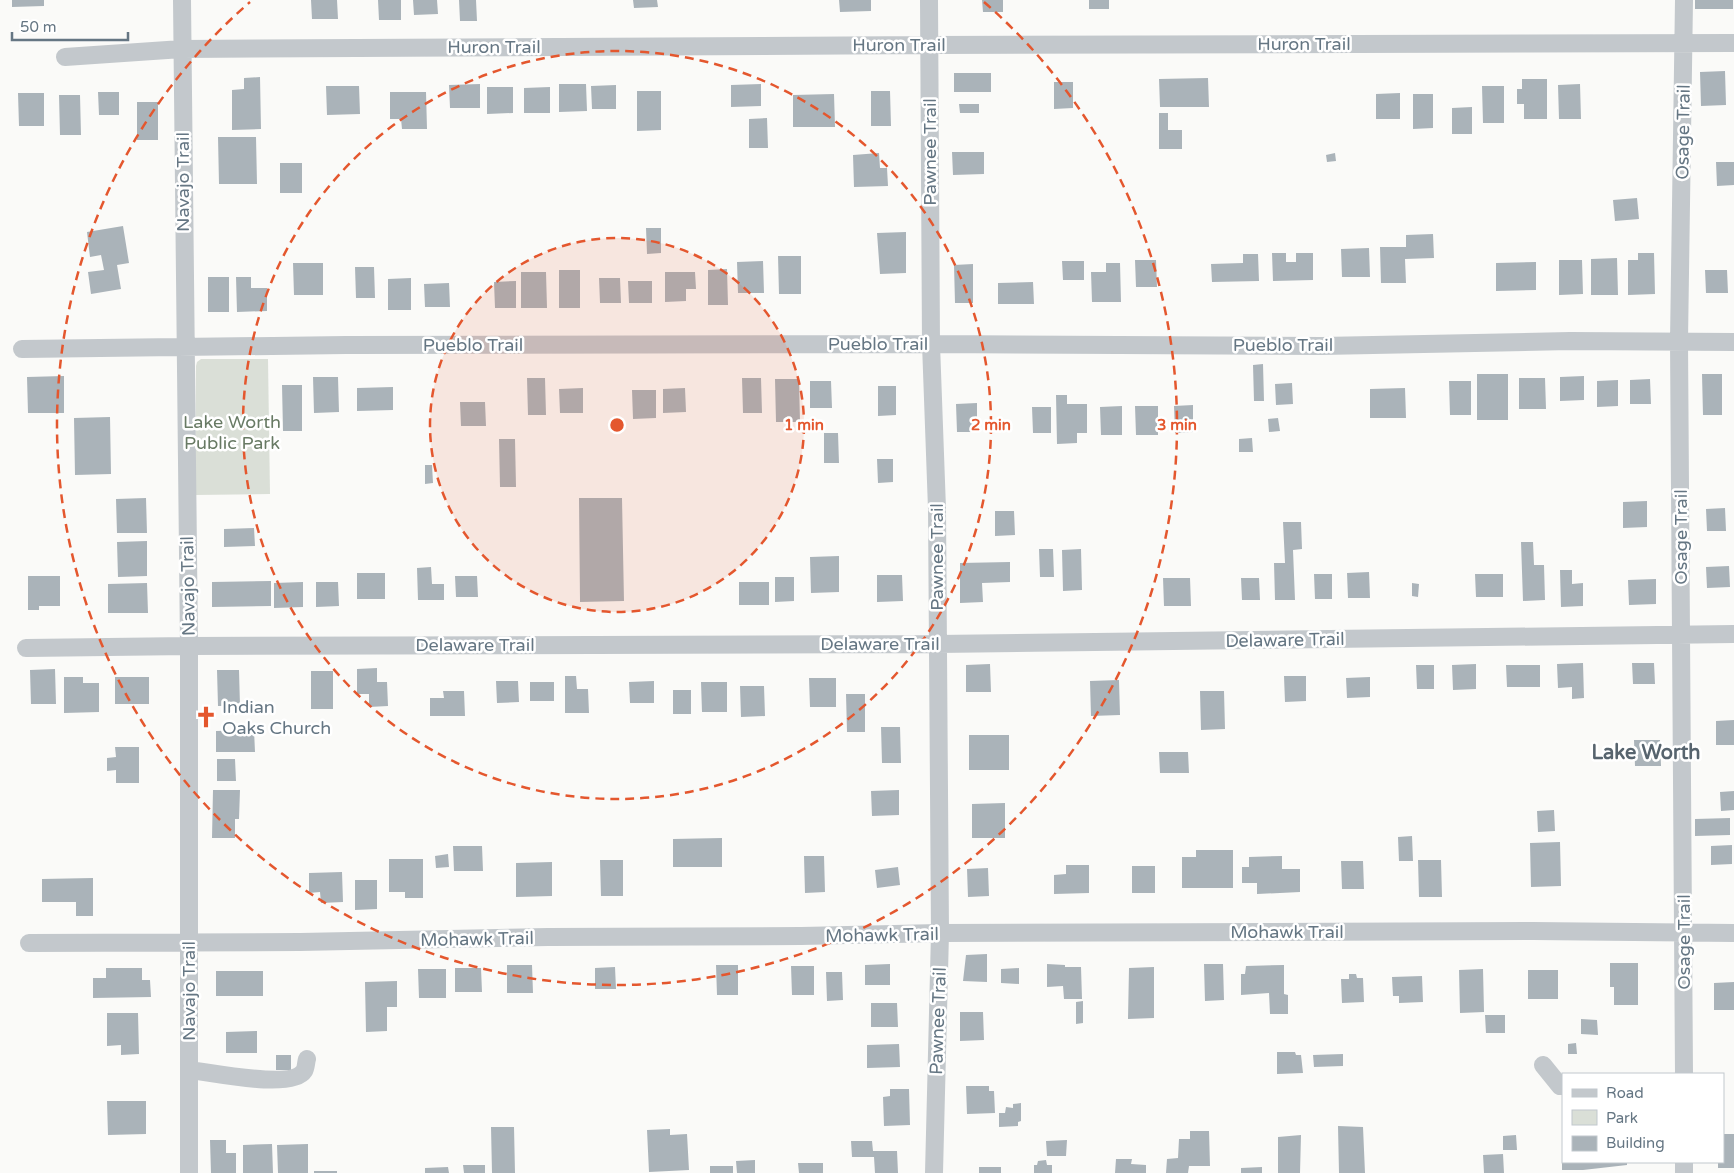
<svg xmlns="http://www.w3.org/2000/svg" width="1734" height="1173" viewBox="0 0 1734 1173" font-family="'Varela Round',sans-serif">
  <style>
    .green { fill: #dadfd7 }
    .building { fill: #aab3b9 }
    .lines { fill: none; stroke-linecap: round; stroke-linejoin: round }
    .minor { stroke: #c3c8cc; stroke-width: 18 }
    .ring { fill: none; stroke: #e4572e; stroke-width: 2.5; stroke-dasharray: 9 6 }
    .labels { text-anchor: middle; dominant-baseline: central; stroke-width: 5; stroke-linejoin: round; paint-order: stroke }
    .street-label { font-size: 18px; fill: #657683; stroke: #fff }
    .park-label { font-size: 18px; fill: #687a64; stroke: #fff }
    .poi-label { font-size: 18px; fill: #657683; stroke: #fff; text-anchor: start }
    .quarter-label { font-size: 20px; font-weight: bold; fill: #57646e; stroke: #fff }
    .centre { fill: #e4572e; stroke: #fff; stroke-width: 2.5 }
    .ring-label { font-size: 15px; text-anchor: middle; font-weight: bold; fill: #e4572e; stroke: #fff; stroke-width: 5; stroke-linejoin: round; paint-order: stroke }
  </style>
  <rect width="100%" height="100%" fill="#fafaf8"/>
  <path class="green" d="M201 359H268L270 494 195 495 196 366 197 362Z"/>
  <path class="building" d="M12 0H44V6L12 7Z
    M311 0H337L338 19H312Z
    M378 0H401V20H379Z
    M413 0H437L438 14 414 15Z
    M459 0H476L477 21H460Z
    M633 0H657L658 7 634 8Z
    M839 0H871V11L840 12Z
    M982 0H1003V12H983Z
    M1089 0H1109V9H1089Z
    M1695 0H1733V9H1695Z
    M1725 71 1726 105 1701 106 1700 72Z
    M954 73H991V92H954Z
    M260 77 261 129 232 130V90L244 89V78Z
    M1208 78 1209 107H1160L1159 79Z
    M1522 79H1547V119H1524V104H1517V89H1522Z
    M1054 82H1073V108L1054 109Z
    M480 84V108H450L449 85Z
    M559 84H586L587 111 559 112Z
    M761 84V106L731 107V85Z
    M1580 84 1581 119H1559L1558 85Z
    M616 85V109H592L591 86Z
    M326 86H359L360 114 327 115Z
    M1482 86H1504V123H1483Z
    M487 87H513V113L487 114Z
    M550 87V113H524V88Z
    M637 91H661V130L637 131Z
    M871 91H890L891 126H871Z
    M98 92H119V115H99Z
    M390 92H426L427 129H402L401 119H390Z
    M18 93H44V126H19Z
    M1400 93V119H1376V94Z
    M834 94 835 127H793V95Z
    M1413 94H1433V128L1413 129Z
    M59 95H80L81 135H60Z
    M137 102H158V140H137Z
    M959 104H979V113H960Z
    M1472 107V134H1452V108Z
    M1159 113H1168V130H1182V149H1159Z
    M767 118 768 148H749V119Z
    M218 137H256L257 184H219Z
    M952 152H984V174L953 175Z
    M879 153 880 168H887L888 186 854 187 853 155Z
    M1335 153 1336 161 1327 162 1326 155Z
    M1716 162H1734V185L1717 186Z
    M280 163H302V193H280Z
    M1637 198 1639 219 1615 221 1613 200Z
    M123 226 129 263 117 265 121 289 91 294 88 272 104 270 101 255 90 257 87 232Z
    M646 228H661V253L647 254Z
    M906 232V273L880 274 877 233Z
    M1433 234 1434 258 1405 259 1406 283H1381L1380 247H1406V235Z
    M1369 248 1370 277H1342L1341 249Z
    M1272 253H1286V262H1296V253H1313V280L1273 281Z
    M1638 253H1654L1655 294 1628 295V260H1638Z
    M1243 254H1258L1259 281 1212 282 1211 264 1243 263Z
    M778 256H801V294H779Z
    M1617 258 1618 295H1591V259Z
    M1135 260H1156L1157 287H1136Z
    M1559 260H1582L1583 294 1559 295Z
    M763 261 764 293H738L737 262Z
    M1062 261H1084V280H1063Z
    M1536 262V290L1496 291V263Z
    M293 263H323V295H294Z
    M1106 263H1120L1121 302H1092L1091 272H1106Z
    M973 264V303H955L954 265Z
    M355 267H374L375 298H356Z
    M727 269 728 305H708V270Z
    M559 270H580V308H559Z
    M1705 270H1727L1728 293H1706Z
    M521 272H546L547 308H521Z
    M665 272H695L696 289H686V301L665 302Z
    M208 277H229V312H208Z
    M236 277H251V288H267V311L237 312Z
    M411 278V310H388V279Z
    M599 278H620L621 303H600Z
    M516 281V308H495L494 282Z
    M628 281H652V303H629Z
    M1033 282 1034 304H998V283Z
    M449 283 450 307H425L424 284Z
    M1263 364 1264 401H1254L1253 365Z
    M1477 374H1508V420H1477Z
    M1702 374H1722V415H1703Z
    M64 376V413H28L27 377Z
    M1584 376V400L1560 401V377Z
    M313 377H338L339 412 314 413Z
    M527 378H545L546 415H528Z
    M742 378H761L762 413H743Z
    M1519 378H1545L1546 409H1519Z
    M775 379H799L800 422H776Z
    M1650 379 1651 404H1630V380Z
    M1618 380V406L1597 407V381Z
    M810 381H831L832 408H810Z
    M1449 381H1471V415H1450Z
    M1292 383 1293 404 1276 405 1275 384Z
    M282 385H302V431H283Z
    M878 386H896V415L878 416Z
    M393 387V410L357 411V388Z
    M583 388V413H560L559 389Z
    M685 388 686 412 663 413V389Z
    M1405 388 1406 418H1370V389Z
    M632 390H656V418L633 419Z
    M1056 395H1067V404H1087V433H1077V443L1057 444Z
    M460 402H485L486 426H461Z
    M977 403V432H957L956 404Z
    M1193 405V432L1175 433 1174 406Z
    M1122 406V435H1101L1100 407Z
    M1135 406H1158V435H1136Z
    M1032 407H1051V433H1033Z
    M110 417 111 474 75 475 74 418Z
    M1278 418 1280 431 1269 432 1268 419Z
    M824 433H838L839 463H824Z
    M1252 438 1253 452H1239V439Z
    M499 439H515L516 487H500Z
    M877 459H893V482L878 483Z
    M425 465H432L433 483 425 484Z
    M146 498 147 533H117L116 499Z
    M579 498H622L624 601 580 602Z
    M1647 501V527L1623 528V502Z
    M1725 508 1726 531H1707L1706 509Z
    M995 511H1014L1015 535 995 536Z
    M1283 522H1301L1302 549 1293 550 1295 600H1275L1274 563H1285Z
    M254 528 255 546 224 547V529Z
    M147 541V576L118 577 117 542Z
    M1521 542H1533L1534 565H1544L1545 600 1523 601Z
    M1039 549H1053L1054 577H1040Z
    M1081 549 1082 590 1063 591 1062 550Z
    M839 556V592L811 593 810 557Z
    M1010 562V582L982 583 983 602 960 603V563Z
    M1729 566 1730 587 1707 588 1706 567Z
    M431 567 432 584H444V600H418L417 568Z
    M1560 570H1572V584L1583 583V606L1561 607Z
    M1369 572 1370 598H1348L1347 573Z
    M357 573H385V599H357Z
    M1314 574H1332V599H1315Z
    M1475 574H1503V597H1476Z
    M877 575H902L903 601 877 602Z
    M28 576H60V606H39V610H28Z
    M455 576H477L478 597H456Z
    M775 577H794V601L775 602Z
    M1163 578H1190L1191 606H1164Z
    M1241 578H1259L1260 600H1242Z
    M1656 579V604L1629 605 1628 580Z
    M271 581V606L212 607V582Z
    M303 582V607L274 608V583Z
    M316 582H338L339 606 316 607Z
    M739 582H769V605H739Z
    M147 583 148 613H108V584Z
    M1412 583 1419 584 1418 597 1412 596Z
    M1583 663 1584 698 1572 699V687L1558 688 1557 664Z
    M1632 663H1654L1655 684H1633Z
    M990 664 991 692H966V665Z
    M1476 664V689L1453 690 1452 665Z
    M1416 665H1434V689H1417Z
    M1506 665H1540V687H1507Z
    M377 668V682H387L388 706 369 707V694H357V669Z
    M55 669 56 704H31L30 670Z
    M217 670H239L240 706H218Z
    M311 671H333V709H311Z
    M565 676H576L577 689H588L589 713H565Z
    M1284 676H1306V701L1285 702Z
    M64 677H83V683H99V712L64 713Z
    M115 677H149V704H115Z
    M1370 677V697L1347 698 1346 678Z
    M809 678H836V707H810Z
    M1119 680 1120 715 1091 716 1090 681Z
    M496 681H518L519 702 497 703Z
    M654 681V703H630L629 682Z
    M530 682H554V701H530Z
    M701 682H727V712H702Z
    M740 686H764L765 716 741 717Z
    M673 690H691V714H673Z
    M443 691H464L465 716H430V698H444Z
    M1200 691H1224L1225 729 1201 730Z
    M846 694H865V732H847Z
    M1734 720V745H1716V721Z
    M881 727H900L901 763H882Z
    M254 730 255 752H216V731Z
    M969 735H1009V770H969Z
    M1634 740H1660L1661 766H1635Z
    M115 747H139V783H116V770L107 771V758L116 757Z
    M1159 752H1188L1189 773H1160Z
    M217 759H235L236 781H217Z
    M213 790H240L239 819H235V838H212Z
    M899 790V815L872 816 871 791Z
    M1734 791V810L1721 811 1720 792Z
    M1005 803V838H972V804Z
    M1554 810 1555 831 1538 832 1537 811Z
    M1730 818V835L1695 836V819Z
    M1412 836 1413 861H1399L1398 837Z
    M722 838V867H673V839Z
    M1560 842 1561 886 1531 887 1530 843Z
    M1732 845V864L1711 865V846Z
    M453 846H482L483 871H454Z
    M1196 850H1233V888H1182V857H1196Z
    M448 854 449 867 436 868 435 856Z
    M804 856H824L825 892 805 893Z
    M1282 856V869H1300V892L1257 894V883H1242V867H1249V857Z
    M389 859H423V898H405V892H389Z
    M600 860H623V896H601Z
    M1418 860H1441L1442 897H1419Z
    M1341 861H1363L1364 889H1342Z
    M552 862V896L516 897V863Z
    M1066 865H1089V893L1054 894V875L1066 874Z
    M1132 866H1155V893H1132Z
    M898 867 900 885 877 888 875 870Z
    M988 868 989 896 968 897 967 869Z
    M342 872 343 902 321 903 320 892 309 893V873Z
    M93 878V916H76V902H42V879Z
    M355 880H377V909L355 910Z
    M987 954V982L963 981 966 955Z
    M1610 963H1638V1005H1614V987H1610Z
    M890 964V985H865V965Z
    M1047 964 1065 965V967H1081L1082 999H1064L1063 986 1047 987Z
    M1204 964H1223L1224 1000 1205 1001Z
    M507 965H532L533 993H507Z
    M716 965H738V995H717Z
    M1284 965V994L1288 995V1014H1270L1269 993 1241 995V974H1245L1246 966Z
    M791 966H814V995H792Z
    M615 967 616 989H595V968Z
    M1154 967V1018L1128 1019 1129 968Z
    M106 968H142V980H150L151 997 93 998V978H106Z
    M455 968H481L482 992H455Z
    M1019 968V984L1001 983V969Z
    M418 969H446V998H419Z
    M1483 969 1484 1012 1460 1013 1459 970Z
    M1528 970H1558V999H1528Z
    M216 971H263V996H216Z
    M826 972H842L843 1000 827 1001Z
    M1349 974H1356L1357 978H1363L1364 1002 1342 1003 1341 979H1349Z
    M1422 976 1423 1002 1399 1003V996H1393L1392 977Z
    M397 981V1007H387V1031L366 1032 365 982Z
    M1734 982V1010H1714V983Z
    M1083 1001V1023L1076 1024V1002Z
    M871 1003H897L898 1027H871Z
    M960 1012H983L984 1040 960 1041Z
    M107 1013H138L139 1054 121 1055V1045L107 1046Z
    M1485 1015H1505V1033H1486Z
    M1581 1019 1597 1020 1598 1035 1581 1034Z
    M257 1031V1053H226V1032Z
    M1576 1043 1577 1054H1568V1044Z
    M899 1044 900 1067 867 1068V1045Z
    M1277 1052H1295L1296 1055H1301L1303 1073 1277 1074Z
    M1343 1054V1066L1314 1067 1313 1055Z
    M276 1055H291V1070H276Z
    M966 1086H989V1091H994L995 1113 967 1114Z
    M890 1089H909L910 1125 884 1126 883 1097 890 1096Z
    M107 1101H146V1134L108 1135Z
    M1021 1103V1121L1018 1122V1126L999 1127V1113H1005L1006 1107 1013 1108V1104Z
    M1338 1126 1363 1127 1365 1173H1339Z
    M491 1127H514L515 1173H492Z
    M670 1129V1135L687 1134 689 1170 649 1172 647 1130Z
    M1190 1131H1209L1210 1166H1189L1188 1173H1166L1167 1159 1178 1158 1179 1139H1190Z
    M1723 1134H1734V1168H1718V1162H1723Z
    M1301 1135 1300 1173H1278V1137Z
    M1516 1135 1517 1150H1503V1136Z
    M210 1140H226V1153H236V1173H211Z
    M1067 1140 1066 1156H1047L1046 1141Z
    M851 1141H872L873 1151H897L898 1173H875L874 1157H852Z
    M272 1144 273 1173H243V1145Z
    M308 1144V1173H278L277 1145Z
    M1503 1154 1504 1173H1484L1483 1155Z
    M1116 1159H1132L1131 1164 1146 1165V1173H1115Z
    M755 1160V1173H737L736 1161Z
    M1046 1160 1047 1165H1052V1173H1034V1165H1037L1038 1161Z
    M1562 1162H1627V1165L1583 1170H1562Z
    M798 1163H823V1173H799Z
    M463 1165H485V1173H464Z
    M710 1166H733V1173H710Z
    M448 1167 449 1173H425V1168Z
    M979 1167H1001V1173H979Z
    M1262 1167V1173H1241V1168Z
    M314 1171H337V1173H314Z"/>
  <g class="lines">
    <path class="minor" d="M182 0 189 646V1173
      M929 0 931 344 937 509 940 933 934 1173
      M65 57 182 49 929 45 1734 43
      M22 349 346 345 931 344 1322 346 1570 341 1734 342
      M26 648 189 646 937 644 1734 634
      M29 943 300 942 548 937 801 936 940 933 1533 931 1734 933
      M1543 1065 1560 1086H1563
      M189 1070C210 1072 292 1090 304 1071 306 1068 306 1062 307 1059
      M1684 1074 1679 341 1684 0
      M1684 1173V1162"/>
  </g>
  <circle cx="617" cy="425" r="187" fill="#e4572e" fill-opacity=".12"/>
  <g class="ring">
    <circle cx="617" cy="425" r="187"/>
    <circle cx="617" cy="425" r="374"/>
    <path d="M984 2A560 560 0 1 1 250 2"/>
  </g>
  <defs>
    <g id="church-bare" transform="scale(1.725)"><path d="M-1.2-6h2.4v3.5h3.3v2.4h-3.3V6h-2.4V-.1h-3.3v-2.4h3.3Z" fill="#e4572e" stroke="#fff" stroke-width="2.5" paint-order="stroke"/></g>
  </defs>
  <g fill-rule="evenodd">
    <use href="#church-bare" x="206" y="717"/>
  </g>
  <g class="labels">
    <g class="street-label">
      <text x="1304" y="44">Huron Trail</text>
      <text x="899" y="45">Huron Trail</text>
      <text x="494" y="47">Huron Trail</text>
      <text transform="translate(1683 132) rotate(-89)">Osage Trail</text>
      <text transform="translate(930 152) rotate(-90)">Pawnee Trail</text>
      <text transform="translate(183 182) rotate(-90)">Navajo Trail</text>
      <text x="878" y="344">Pueblo Trail</text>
      <text x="473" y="345">Pueblo Trail</text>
      <text x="1283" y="345">Pueblo Trail</text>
      <text transform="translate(1681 537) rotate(-90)">Osage Trail</text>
      <text transform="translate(937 557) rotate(-90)">Pawnee Trail</text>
      <text transform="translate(188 586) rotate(-91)">Navajo Trail</text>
      <text transform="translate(1285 640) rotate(-1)">Delaware Trail</text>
      <text x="880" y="644">Delaware Trail</text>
      <text x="475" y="645">Delaware Trail</text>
      <text x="1287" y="932">Mohawk Trail</text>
      <text transform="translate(882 935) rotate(-1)">Mohawk Trail</text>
      <text transform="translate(477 939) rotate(-1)">Mohawk Trail</text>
      <text transform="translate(1684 942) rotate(-90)">Osage Trail</text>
      <text transform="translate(189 991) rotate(-90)">Navajo Trail</text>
      <text transform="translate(938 1021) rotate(-88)">Pawnee Trail</text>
    </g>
    <g class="park-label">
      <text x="232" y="422">Lake Worth<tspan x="232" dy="21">Public Park</tspan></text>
    </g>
    <g class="poi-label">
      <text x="222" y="707">Indian<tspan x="222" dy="21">Oaks Church</tspan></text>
    </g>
    <g class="quarter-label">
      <text x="1646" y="753">Lake Worth</text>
    </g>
  </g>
  <circle cx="617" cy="425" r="8" class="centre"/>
  <g class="ring-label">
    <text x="804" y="430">1 min</text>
    <text x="991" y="430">2 min</text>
    <text x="1177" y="430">3 min</text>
  </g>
  <rect x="1562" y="1073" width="162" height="90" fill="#ffffff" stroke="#c1c8cd"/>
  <rect x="1572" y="1089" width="25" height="8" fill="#c3c8cc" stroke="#c1c8cd"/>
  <text x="1606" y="1098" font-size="15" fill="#657683">Road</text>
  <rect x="1572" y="1110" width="25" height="15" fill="#dadfd7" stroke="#c1c8cd"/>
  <text x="1606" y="1123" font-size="15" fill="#657683">Park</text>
  <rect x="1572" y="1136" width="25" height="15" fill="#aab3b9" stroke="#c1c8cd"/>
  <text x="1606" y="1148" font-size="15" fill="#657683">Building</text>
  <path d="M12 32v8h116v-8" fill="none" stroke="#657683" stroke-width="2.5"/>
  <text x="20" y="32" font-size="15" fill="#657683" stroke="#ffffff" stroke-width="4" paint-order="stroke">50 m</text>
</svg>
